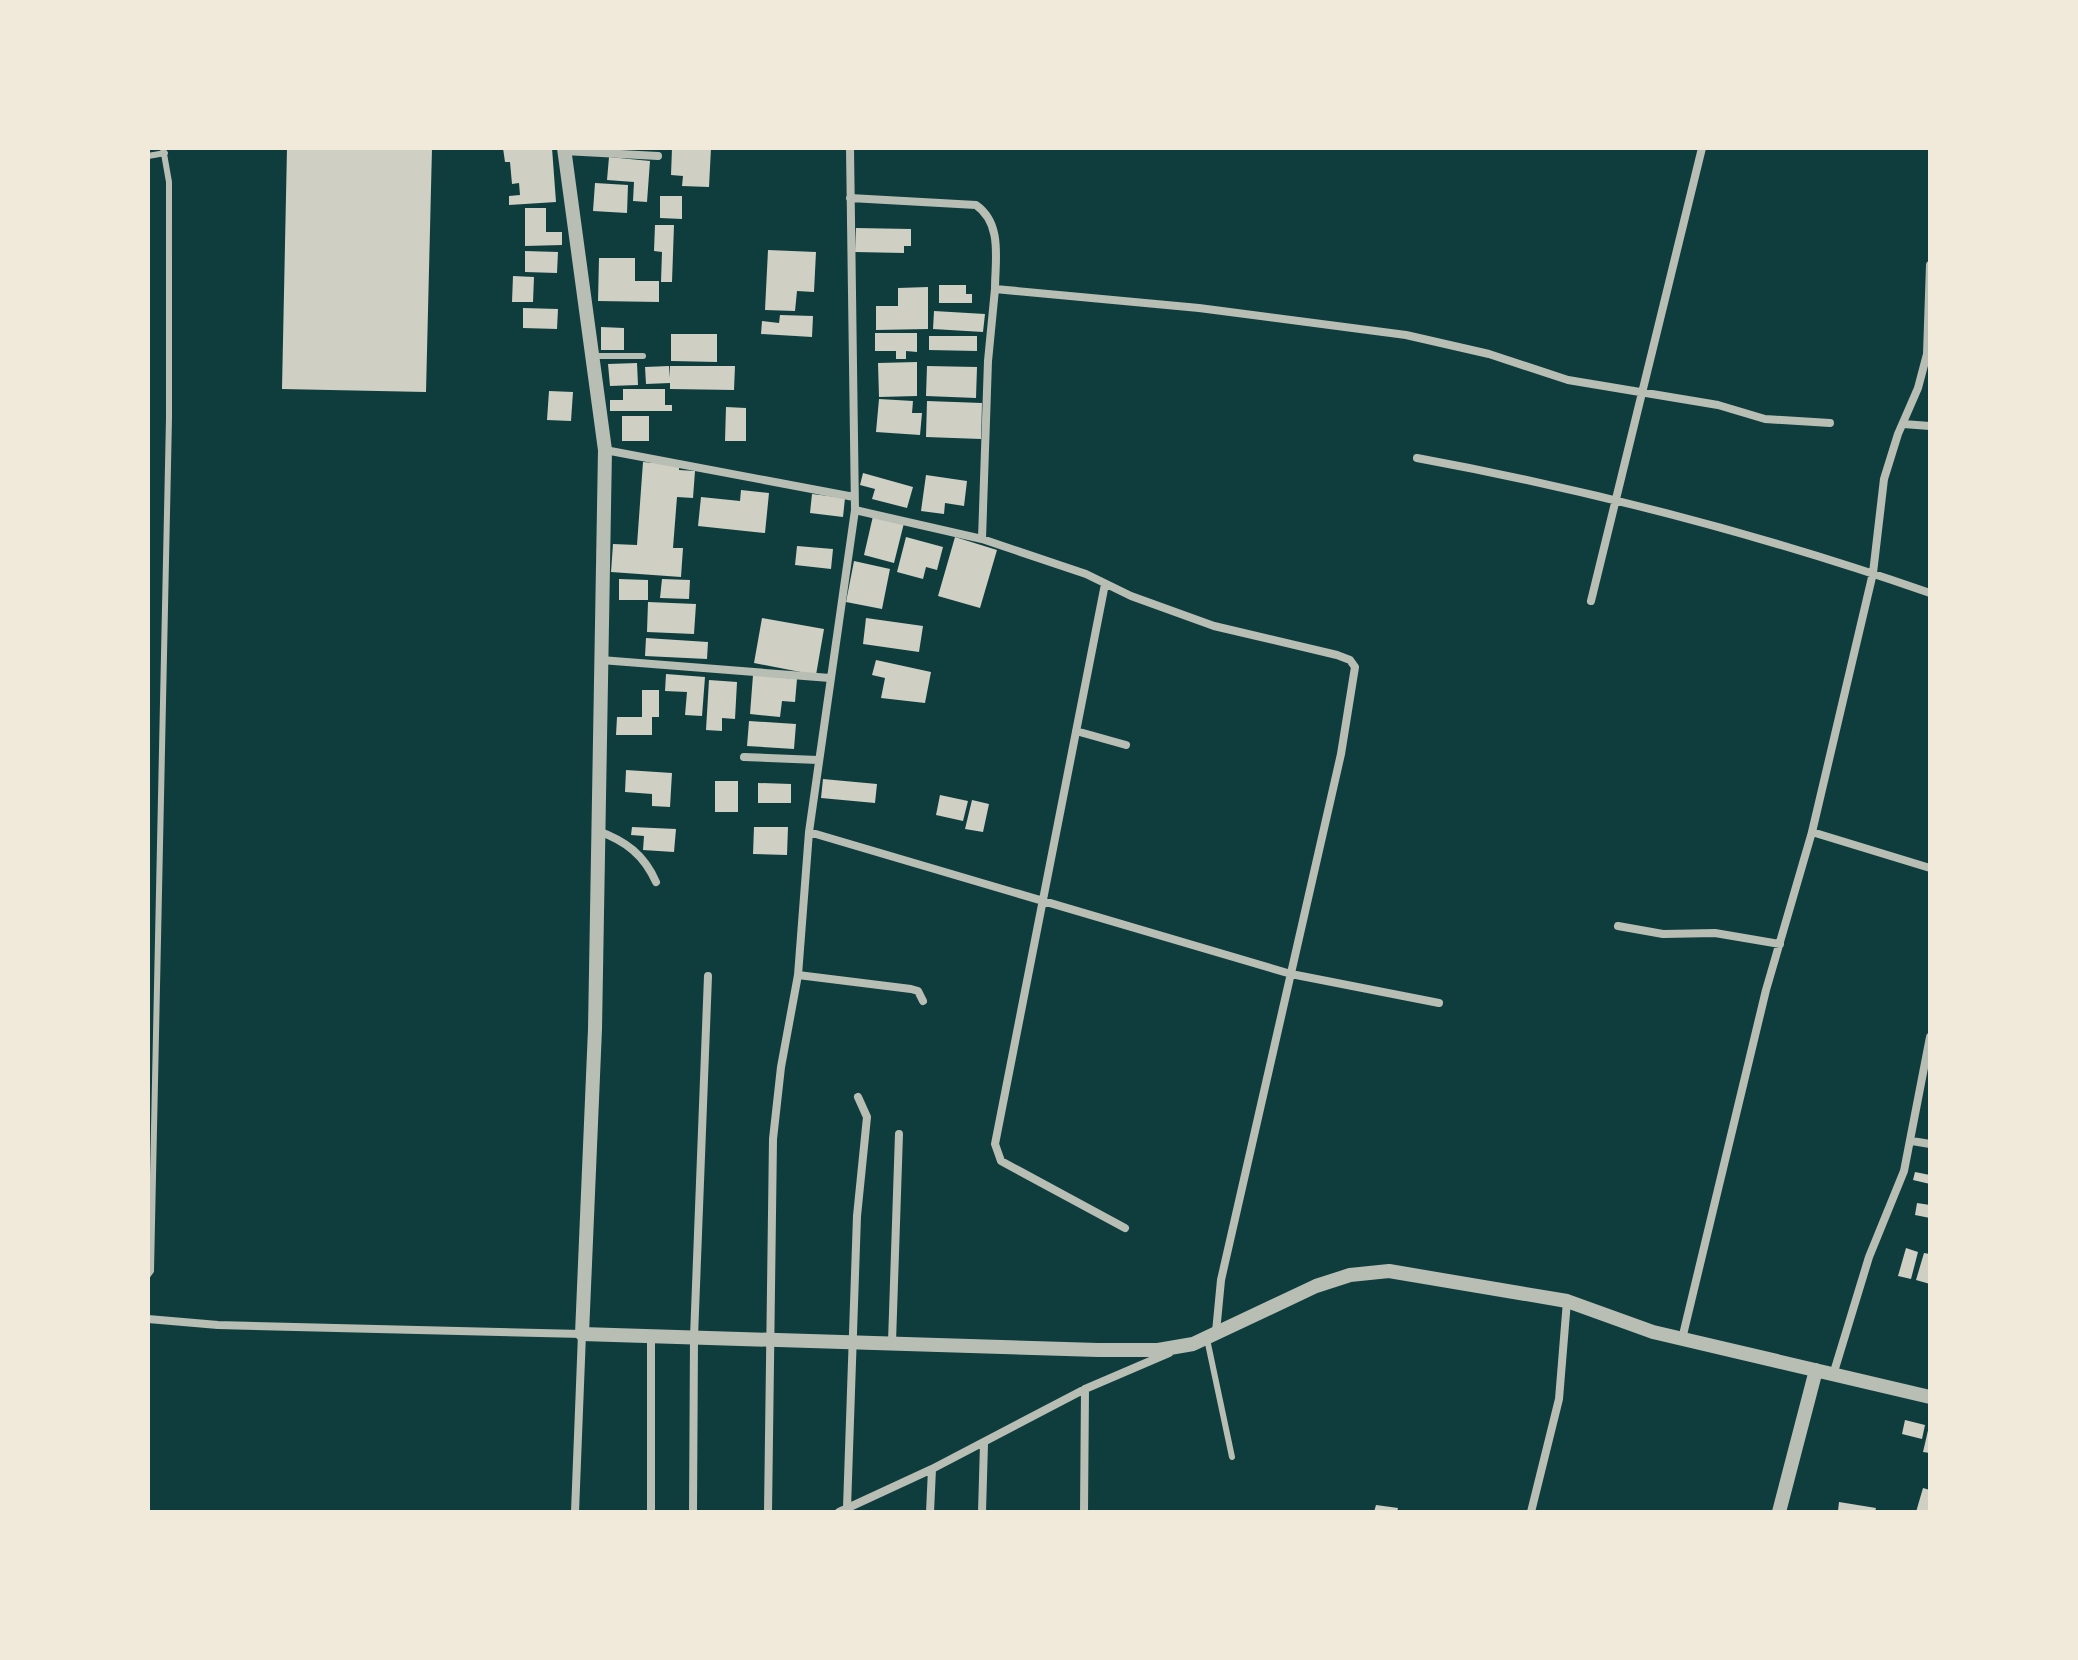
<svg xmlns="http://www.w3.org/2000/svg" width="2078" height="1660" viewBox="0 0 2078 1660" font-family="Commissioner,sans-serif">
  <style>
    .building { fill: #cfcfc3 }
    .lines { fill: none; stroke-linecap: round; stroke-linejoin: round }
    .service { stroke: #b8beb3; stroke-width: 6 }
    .minor { stroke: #b8beb3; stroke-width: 8 }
    .tertiary { stroke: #b8beb3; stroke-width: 14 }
  </style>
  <rect width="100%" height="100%" fill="#0f3d3e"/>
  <path class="building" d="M287 148H432L426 392 282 389Z
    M503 148H552L556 202 509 205V196L520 195 519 183 512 184 510 162H505Z
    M672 148H711L709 187 682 186 683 176 671 175Z
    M609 157 650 161 647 202 633 201 634 182 607 180Z
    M595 183 628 185 627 213 593 211Z
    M660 196H682V219L660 218Z
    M525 208H546V232H562V245L525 246Z
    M655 225H674L672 282H661L662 252 654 251Z
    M856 228 911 229V246H904V253L855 252Z
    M768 250 816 252 814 292 797 291 795 311 765 310Z
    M525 251 558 252 557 273 525 272Z
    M599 258H635V281H659V302L598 301Z
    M513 276 534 277 533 302H512Z
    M939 285H966V294H972V303H939Z
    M928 287V329L876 330V306H898V288Z
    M523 308 558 309 557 329 523 328Z
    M934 311 985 314 983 332 933 329Z
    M780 315 813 316 812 337 761 334 762 321 779 323Z
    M601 327 624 328V350H601Z
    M875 333H917V352L906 351V359H896V351H875Z
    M671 334H717V362L671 361Z
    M929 336H977V351L929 350Z
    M917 362V396L879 397 878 363Z
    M637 363 638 385 610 386 608 364Z
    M669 366 670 378V366H735L734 390 670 389V383L646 384 645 367Z
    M927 366 977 367 976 398 926 396Z
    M623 389H665V405H672V411H610V400H623Z
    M549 391 573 392 571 421 547 420Z
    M879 399 913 401 912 413H922L920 435 876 432Z
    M927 401 982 403 981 439 926 437Z
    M726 407 746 408V441H725Z
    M622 416H649V441H622Z
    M643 462 679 465V470L695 471 693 498 677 497 673 548H683L681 577 611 572 613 544 637 545Z
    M863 473 913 487 907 508 872 499 875 489 860 485Z
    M926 475 967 481 964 506 945 503 944 514 921 511Z
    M741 490 769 493 765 533 698 526 701 497 740 501Z
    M812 494 845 498 843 517 810 513Z
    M873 516 904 523 894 563 864 555Z
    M906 537 943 547 937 570 926 567 923 579 897 572Z
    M955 537 997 550 980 608 938 596Z
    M797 546 833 549 831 569 795 565Z
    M854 561 890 569 882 609 846 602Z
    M619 579 648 580V600H619Z
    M662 579 690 580 689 599 660 598Z
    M648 602 696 604 694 634 647 632Z
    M762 618 824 629 816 675 754 663Z
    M866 618 923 626 919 652 863 644Z
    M646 638 708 642 707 659 645 656Z
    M876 660 931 672 925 703 881 698 885 678 872 675Z
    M666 674 705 677 702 716 685 715 687 692 665 691Z
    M753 675 797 679 795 702 782 701 780 717 750 714Z
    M709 680 737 682 735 719 722 718V731L706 730Z
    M642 690H659V717H652V735H616L617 717H642Z
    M749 721 796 724 794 749 747 746Z
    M626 770 672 773 670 807 652 806V794L625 792Z
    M823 779 877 784 875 803 821 798Z
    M715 781H738V812H715Z
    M758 783 791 784V803H758Z
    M940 795 968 801 963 821 936 815Z
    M972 800 989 804 983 832 965 829Z
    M632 827 676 829 674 852 643 850 644 836 631 835Z
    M754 827H788L787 855 753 854Z
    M1915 1172 1930 1175V1184L1913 1180Z
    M1917 1203 1930 1205V1218L1915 1215Z
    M1906 1248 1918 1252 1911 1279 1898 1276Z
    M1924 1253 1930 1254V1284L1916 1280Z
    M1905 1420 1925 1425 1922 1439 1902 1434Z
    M1929 1426H1930V1453L1923 1452Z
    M1923 1488 1930 1490V1512H1916Z
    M1839 1502 1876 1508 1875 1512 1838 1511Z
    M1376 1505 1398 1508 1397 1512H1374Z"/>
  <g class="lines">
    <path class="service" d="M148 156 165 153
      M593 356H643
      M148 1275 151 1271 169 418V182L163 148
      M1207 1339 1232 1457"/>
    <path class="minor" d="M850 148 855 510 809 832 1291 974 1439 1003
      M564 151 658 156
      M850 198 976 205C1003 224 995 260 995 289L1199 308 1406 335 1489 354 1568 380 1718 405 1765 419 1830 423
      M1903 424 1930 426
      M605 450 854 497
      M1417 458C1591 490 1763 535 1930 593
      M855 510 982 539 1086 574 1131 596 1214 626 1337 655 1350 660 1355 667 1341 754 1221 1280 1216 1332
      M982 539 988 361 995 289
      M1105 584 995 1144 1001 1161 1125 1228
      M1591 601 1702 148
      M601 660 830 678
      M1076 731 1126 745
      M744 757 818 760
      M598 831C626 841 644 855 656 882
      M1812 832 1930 868
      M1618 926 1663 934 1715 933 1780 944
      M798 975 911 989 918 991 923 1001
      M1912 1141 1930 1144
      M148 1319 218 1325 582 1334 575 1512
      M651 1336V1512
      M1682 1339 1766 990 1812 832 1873 573 1884 479 1898 434 1918 388 1927 354 1930 265
      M892 1342 899 1134
      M1833 1375 1869 1257 1904 1171 1930 1037
      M847 1508 857 1216 867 1117 858 1097
      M693 1512 694 1337 708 976
      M768 1512 773 1139 781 1067 798 975 809 832
      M839 1512 932 1469
      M930 1512 932 1469 1085 1389 1169 1353
      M982 1512 984 1444
      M1084 1512 1085 1389
      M1531 1512 1559 1399 1567 1301"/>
    <path class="tertiary" d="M564 148 605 450 595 1029 582 1334 1098 1350H1158L1193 1344 1316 1286 1350 1275 1389 1271 1567 1301 1653 1332 1930 1397
      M1779 1512 1816 1370"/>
  </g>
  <rect width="2078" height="1660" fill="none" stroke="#f1e9da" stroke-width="300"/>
</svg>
